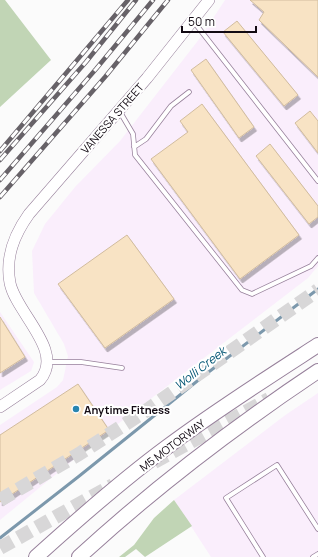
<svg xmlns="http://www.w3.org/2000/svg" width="318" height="557" viewBox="0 0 318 557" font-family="Manrope,sans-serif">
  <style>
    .built { fill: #faeefc }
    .green { fill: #c1d5b5 }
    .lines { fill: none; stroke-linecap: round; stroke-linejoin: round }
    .stream { stroke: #7c98ac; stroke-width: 3 }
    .building { fill: #f8e3c4; stroke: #d1bc9e; filter: url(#shadow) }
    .motorway-tunnel { stroke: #d8d7d8; stroke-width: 14; stroke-dasharray: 14 7; stroke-linecap: butt }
    .service-casing { stroke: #97809b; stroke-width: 5.5 }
    .secondary-casing { stroke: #97809b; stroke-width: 12 }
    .motorway-casing { stroke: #97809b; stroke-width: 16 }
    .service { stroke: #fff; stroke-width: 4 }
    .secondary { stroke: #fff; stroke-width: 11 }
    .motorway { stroke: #fff; stroke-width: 14 }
    .rail-casing { stroke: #676268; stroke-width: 4.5 }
    .rail { stroke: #fff; stroke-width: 3; stroke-dasharray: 9; stroke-linecap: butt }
    .poi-dot { fill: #2785b1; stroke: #fff; stroke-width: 1.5 }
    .labels { text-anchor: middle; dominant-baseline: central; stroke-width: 4; stroke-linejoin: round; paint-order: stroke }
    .street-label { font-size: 11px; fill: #120a13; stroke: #fff }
    .poi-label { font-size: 11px; font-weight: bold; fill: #120a13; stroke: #fff; text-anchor: start }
    .water-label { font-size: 12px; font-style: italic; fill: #005473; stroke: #fff }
  </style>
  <defs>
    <filter id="shadow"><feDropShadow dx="2.5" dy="4" stdDeviation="0" flood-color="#0004"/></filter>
  </defs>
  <rect width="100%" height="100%" fill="#fbfbfb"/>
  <path class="built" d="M225 0H318V266L308 278 110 430 0 520V425L57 387 63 380 68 356 64 344 34 293 32 251 45 224 75 187 120 141 200 38Z
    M0 312 34 362 31 371 0 390Z
    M318 393V557H211L174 500 284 416Z"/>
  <path class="green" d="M0 0H5L51 60 0 107Z
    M174 500 192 526 145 557 136 549 125 557H119L134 545 154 518Z"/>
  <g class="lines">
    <path class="stream" d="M0 538 78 477 206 374 318 289"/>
  </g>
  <path class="building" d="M250 0H318V77L259 20 264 12Z
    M237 21 298 95 284 106 223 32Z
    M206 59 254 127 239 138 191 70Z
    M202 104 299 235 240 279 151 159 188 132 180 121Z
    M310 111 318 121V153L295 123Z
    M270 144 318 206V217L309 224 256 156Z
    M127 235 174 299 105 348 58 284Z
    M0 317 25 357 0 373Z
    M78 384 109 430 0 502V435Z"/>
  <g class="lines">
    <path class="motorway-tunnel" d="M154 462 269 399
      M0 500 79 454 150 408 318 290
      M0 548 113 485"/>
    <g class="service-casing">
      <path id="service" d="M194 22 318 181
        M120 112 133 134 135 155 242 290 252 294 311 266 318 258
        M134 147 146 139 171 106 189 92
        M48 362H81L122 368
        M263 557 226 498 277 465 318 529
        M313 557 318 554"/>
    </g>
    <g class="secondary-casing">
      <path id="secondary" d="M0 407 40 380C65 351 16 313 10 283 5 257 14 235 29 214L147 78 209 0"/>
    </g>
    <g class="motorway-casing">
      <path id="motorway" d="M36 557C78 519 121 481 167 447 215 411 267 378 318 345
        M79 557C153 489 234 427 318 371"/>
    </g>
    <use href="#service" class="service"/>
    <use href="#secondary" class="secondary"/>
    <use href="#motorway" class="motorway"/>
    <g class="rail-casing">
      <path id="rail" d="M0 151 128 0
        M0 160 86 62 136 0
        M0 180 96 69 153 0
        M0 197 105 77 168 0"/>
    </g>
    <use href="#rail" class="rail"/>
  </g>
  <circle class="poi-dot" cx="76" cy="409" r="4"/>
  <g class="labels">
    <g class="street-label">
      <text transform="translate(112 118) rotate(-49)">VANESSA STREET</text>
      <text transform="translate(172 445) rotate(-37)">M5 MOTORWAY</text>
    </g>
    <g class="poi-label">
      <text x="84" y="409">Anytime Fitness</text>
    </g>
    <g class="water-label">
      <text transform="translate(200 368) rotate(-38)">Wolli Creek</text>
    </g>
  </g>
  <path d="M182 26v6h74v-6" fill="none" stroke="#120a13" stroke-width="2"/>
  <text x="188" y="26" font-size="12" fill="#120a13" stroke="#ffffff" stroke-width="3" paint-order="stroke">50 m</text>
</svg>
